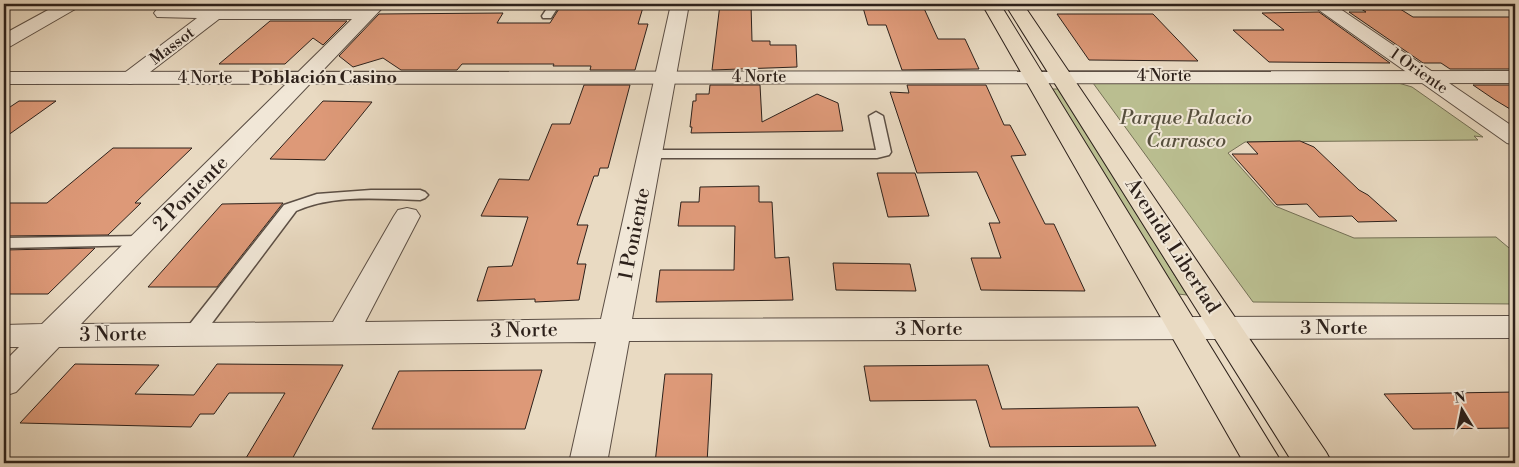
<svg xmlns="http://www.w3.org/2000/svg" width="1519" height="467" viewBox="0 0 1519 467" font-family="'Libre Bodoni',serif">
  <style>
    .green { fill: #babe90; stroke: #747056 }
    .building { fill: #dd9978; stroke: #2d211b }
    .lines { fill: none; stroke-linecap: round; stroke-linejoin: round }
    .service-casing { stroke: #5c4f45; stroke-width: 3 }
    .minor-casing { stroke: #5c4f45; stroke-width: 2 }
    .tertiary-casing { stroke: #5c4f45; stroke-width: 2 }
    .primary-casing { stroke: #2d211b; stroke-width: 2 }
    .service { fill: #f1e7d7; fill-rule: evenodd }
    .minor { fill: #f1e7d7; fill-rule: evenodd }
    .tertiary { fill: #f1e7d7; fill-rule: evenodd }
    .primary { fill: #e9dac2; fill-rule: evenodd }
    .labels { text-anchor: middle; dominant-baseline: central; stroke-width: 4; stroke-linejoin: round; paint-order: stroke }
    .far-street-label { font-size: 16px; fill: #2d211b; stroke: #f1e7d7 }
    .far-neighbourhood-label { font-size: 18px; font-weight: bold; fill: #2d211b; stroke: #f1e7d7 }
    .park-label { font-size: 20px; font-style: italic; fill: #57503e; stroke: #f1e7d7 }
    .street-label { font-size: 20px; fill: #2d211b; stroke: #f1e7d7 }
  </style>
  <rect width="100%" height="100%" fill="#e9dac2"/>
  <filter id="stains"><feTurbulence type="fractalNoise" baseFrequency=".004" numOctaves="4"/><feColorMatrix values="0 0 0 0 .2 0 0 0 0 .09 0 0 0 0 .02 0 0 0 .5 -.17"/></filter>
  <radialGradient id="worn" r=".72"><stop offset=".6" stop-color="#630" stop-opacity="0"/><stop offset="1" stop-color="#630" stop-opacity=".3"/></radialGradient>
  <path class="green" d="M1395 82 1412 87 1483 137 1474 136 1478 140 1245 142 1228 153 1275 206 1354 238 1496 237 1515 253V304L1253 302 1093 83Z
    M1051 89H1059L1187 295 1178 294Z"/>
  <path class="building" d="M290 4H353L349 7H287Z
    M562 4H644L638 24H648L635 70H590L591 66H553L554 64H462L457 70H401L383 58 353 67 339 56 379 14 503 13 497 23H550Z
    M720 4H751L752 41H770V45H796L797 67 712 70Z
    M862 4H922L938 39H965L979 69 902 70 886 25H868Z
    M1353 4H1392L1413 17H1515V69H1450L1441 63H1423L1349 12H1366Z
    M1319 12 1390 63 1269 62 1233 30H1284L1262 13Z
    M1057 14H1153L1198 61 1089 60Z
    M270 21H347L323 45 313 38 285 64H219Z
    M584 85H630L608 168H600L598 176H594L577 225H588L577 264H586L579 300 535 302V299L477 301 488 267 512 266 528 217 481 216 499 179 529 180 552 124H570Z
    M710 85H760L762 122 817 94 838 103 843 131 691 133 692 127H690L693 101H696V94H709Z
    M907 85H986L1004 125H1010L1026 155 1011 156 1045 224H1054L1085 291 981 290 971 258H1001L989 223H1000L977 172 917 173 890 92 909 93Z
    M1473 85H1515V112L1495 100Z
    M19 101H56L4 138V111Z
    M323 101 372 102 325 160 270 159Z
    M1300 141 1314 147 1359 190 1368 195 1397 221 1358 222 1352 216 1319 217 1307 204 1277 205 1232 154H1258L1247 142Z
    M113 148H192L135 203H141L108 235 4 236V203H47Z
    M877 173H915L929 216 888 217Z
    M759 186V202H772L775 258 789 257 793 300 656 302 660 270H734L735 226H678L681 202H699L700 187Z
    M283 203 217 287H148L222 204Z
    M95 248 48 294H4V250Z
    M833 263 910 264 916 291 836 290Z
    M75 364 159 365 135 394 194 395 217 364 343 365 290 463H243L285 393H229L214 414H200L191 427 20 423Z
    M988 365 1002 409 1138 407 1156 446 990 447 976 400 870 401 864 366Z
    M542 370 525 429H372L399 371Z
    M665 374H712L707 463H655Z
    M1515 392V428L1413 429 1384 394Z"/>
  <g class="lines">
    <g class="service-casing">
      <path id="service" d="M550 4H560L551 18H543L542 16Z
        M876 112 883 116 891 152 889 155 877 158H650L645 157 643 154 645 151 650 150H876L869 116Z
        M371 190H420L425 192 428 195 425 198 420 200C379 199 334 194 296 211L200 339 193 341 186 339 184 334 186 329 284 205 317 194Z
        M144 236 150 237 152 241 150 245 4 248V238Z"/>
    </g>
    <g class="minor-casing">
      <path id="minor" d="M59 4H80L77 8 11 46 4 48V34Z
        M367 4H386L81 324 333 322 394 216 398 210 407 208 416 210 420 216 365 322 601 319 671 4H689L632 319 1515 316V338L629 341 607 463H569L596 342 59 347 16 392 4 396V362L19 347H4V325L42 324 352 19H219L137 82 130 84 123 82 120 78 123 74 197 18 157 17 154 13 157 9 163 8 362 9Z
        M1313 4H1333L1515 128V145L1507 143 1316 8Z"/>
    </g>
    <g class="tertiary-casing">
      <path id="tertiary" d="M1515 71V83L4 84V72Z"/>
    </g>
    <g class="primary-casing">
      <path id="primary" d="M982 4H1000L1282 463H1244Z
        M1005 4H1023L1326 452 1332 463H1293Z"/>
    </g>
    <use href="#service" class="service"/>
    <use href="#minor" class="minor"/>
    <use href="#tertiary" class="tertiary"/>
    <use href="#primary" class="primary"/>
  </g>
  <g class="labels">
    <g class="far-street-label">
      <text transform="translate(172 46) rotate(-37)">Massot</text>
      <text transform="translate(1419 71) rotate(35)">1 Oriente</text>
      <text x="1164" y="76">4 Norte</text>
      <text x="759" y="77">4 Norte</text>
      <text x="205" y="78">4 Norte</text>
    </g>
    <g class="far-neighbourhood-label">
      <text x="324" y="77">Población Casino</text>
    </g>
    <g class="park-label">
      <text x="1186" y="118">Parque Palacio<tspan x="1186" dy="23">Carrasco</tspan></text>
    </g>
    <g class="street-label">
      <text transform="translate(191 194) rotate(-45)">2 Poniente</text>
      <text transform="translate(635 234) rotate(-79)">1 Poniente</text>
      <text transform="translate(1172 246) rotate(57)">Avenida Libertad</text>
      <text x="1334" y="328">3 Norte</text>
      <text x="929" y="329">3 Norte</text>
      <text transform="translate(524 331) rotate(-1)">3 Norte</text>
      <text transform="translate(113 335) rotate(-1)">3 Norte</text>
    </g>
  </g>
  <rect width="1519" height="467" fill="none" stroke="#e9dac2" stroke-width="20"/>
  <rect x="5" y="5" width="1509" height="457" fill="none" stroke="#2d211b" stroke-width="2.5"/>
  <rect x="10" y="10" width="1499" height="447" fill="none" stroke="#2d211b"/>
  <g transform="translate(1462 410) rotate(350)" stroke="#f1e7d7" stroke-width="4" paint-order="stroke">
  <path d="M0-4L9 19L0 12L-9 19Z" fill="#2d211b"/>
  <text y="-8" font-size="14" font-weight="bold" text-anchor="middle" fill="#2d211b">N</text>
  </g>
  <rect width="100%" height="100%" filter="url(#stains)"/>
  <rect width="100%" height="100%" fill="url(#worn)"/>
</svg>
